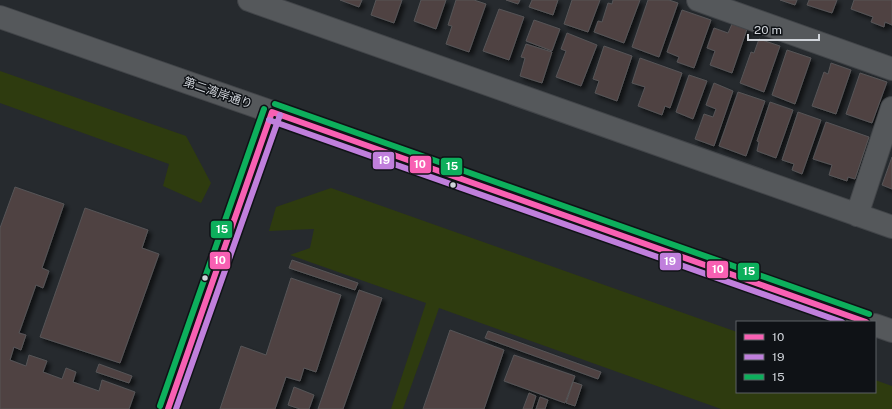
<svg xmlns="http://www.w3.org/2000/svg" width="892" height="409" viewBox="0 0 892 409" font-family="'Public Sans','Noto Sans JP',sans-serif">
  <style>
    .green { fill: #2e3b0f }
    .building { fill: #4f4243; stroke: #565557; filter: url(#shadow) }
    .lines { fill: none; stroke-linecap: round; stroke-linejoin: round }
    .minor-casing { stroke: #424549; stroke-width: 24 }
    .minor { stroke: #55585b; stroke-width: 22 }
    .bus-1-casing { stroke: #0f1216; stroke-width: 9 }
    .bus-2-casing { stroke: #0f1216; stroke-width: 9 }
    .bus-3-casing { stroke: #0f1216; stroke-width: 9 }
    .bus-1 { stroke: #f860b3; stroke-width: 6 }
    .bus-2 { stroke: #c07fdc; stroke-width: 6 }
    .bus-3 { stroke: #0daf5c; stroke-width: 6 }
    .bus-dot { fill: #d0d4da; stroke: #0f1216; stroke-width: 1.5 }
    .labels { text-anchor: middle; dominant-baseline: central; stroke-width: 3; stroke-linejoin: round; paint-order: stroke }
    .street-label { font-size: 12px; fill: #d0d4da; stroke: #0f1216 }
    .line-badge { stroke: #0f1216; stroke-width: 1.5 }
    .badge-label { font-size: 11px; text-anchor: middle; font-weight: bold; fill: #fff }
  </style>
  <defs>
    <filter id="shadow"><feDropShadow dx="3.5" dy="3.5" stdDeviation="2" flood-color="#0009"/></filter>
  </defs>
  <rect width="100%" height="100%" fill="#262a2e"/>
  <path class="green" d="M0 71 186 136 211 183 201 203 163 186 169 164 0 103Z
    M331 188 737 332V392H875V380L892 386V409H721L439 308 403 409H391L426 303 290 255 310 248 314 229 269 231 276 207Z"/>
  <path class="building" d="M340 0H362L359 7Z
    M376 0H402L394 23 371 15Z
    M421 0H446L436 29 414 21Z
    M456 0H474L486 4 469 52 446 44 452 26 448 25Z
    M506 0H520L518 4Z
    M532 0H558L553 15 529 7Z
    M572 0H600L588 32 564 24Z
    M613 0H640L624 43 594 32 598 21 602 22 608 3 612 4Z
    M648 0H669L678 3 659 57 632 47Z
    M780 0H797L795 5Z
    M809 0H837L832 13 807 5Z
    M854 0H892V25L885 22 884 27 871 22 873 17 851 9Z
    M499 9 524 17 509 60 483 51Z
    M682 10 711 20 694 68 677 62 679 57 667 52Z
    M534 20 560 29 552 51 526 41Z
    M732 24 747 29 732 73 710 65 715 51 707 48 714 28 728 33Z
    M567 33 597 45 581 86 556 77 566 51 561 49Z
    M759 39 780 46 764 92 740 83 751 52 754 53Z
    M526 44 552 52 542 83 520 76 525 58 521 57Z
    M604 46 632 56 617 101 595 93 599 81 593 79Z
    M787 50 811 58 795 104 772 95Z
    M640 58 682 73 670 108 665 106 662 115 638 106 645 87 632 83Z
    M831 63 851 70 836 114 812 106 824 72 828 74Z
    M860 73 887 82 872 123 846 114Z
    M689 75 707 81 693 119 676 112Z
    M714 83 733 91 714 146 695 139 704 114 713 117 716 109 706 105Z
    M738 92 765 101 746 156 719 146Z
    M770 102 793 110 776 158 757 151 759 142 757 141Z
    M798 112 821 120 802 174 792 170 794 164 782 160Z
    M826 122 869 137 855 179 848 177 847 181 829 175 832 165 813 159Z
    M892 157V189L882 185Z
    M15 187 64 204 42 268 49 271 43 288 36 285 19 333 26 335 21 350 14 347 10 360 26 366 29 355 47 361 43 372 62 379 66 368 76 372 73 382 99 391 102 380 135 392 129 409H0V228Z
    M85 208 148 230 142 248 159 254 120 363 40 337Z
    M292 260 358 283 355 290 289 268Z
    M291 278 341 295 316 372 304 368 300 381 286 377 275 409H220L241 346 266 355Z
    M359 290 382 298 343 409H318Z
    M450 330 504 350 484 409H423Z
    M488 331 601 372 598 379 485 338Z
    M514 355 575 376 565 403 504 381Z
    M99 364 132 376 129 383 96 372Z
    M573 382 582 385 575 406 566 403Z
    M294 387 314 395 309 409H300L288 405Z
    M529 393 536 396 532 409H523Z
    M540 397 548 400 545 409H536Z"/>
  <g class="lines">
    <g class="minor-casing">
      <path id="minor" d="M249 0 892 227
        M698 0 892 69
        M0 17 272 112 866 322
        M857 215 892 108
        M875 325 892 331
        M168 409 272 112"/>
    </g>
    <use href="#minor" class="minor"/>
    <g class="bus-1-casing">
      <path id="bus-1" d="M272 112 866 322
        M168 409 272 112"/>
    </g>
    <g class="bus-2-casing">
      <path id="bus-2" d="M269 120 842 322
        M176 409 280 115"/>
    </g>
    <g class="bus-3-casing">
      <path id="bus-3" d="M275 104 869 314
        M160 406 264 109"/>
    </g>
    <use href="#bus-1" class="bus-1"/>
    <use href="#bus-2" class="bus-2"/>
    <use href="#bus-3" class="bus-3"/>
  </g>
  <g class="bus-dot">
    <circle cx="453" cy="185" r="3.5"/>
    <circle cx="205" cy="278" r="3.5"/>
  </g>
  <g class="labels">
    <g class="street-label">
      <text transform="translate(218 93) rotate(19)">第二湾岸通り</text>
    </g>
  </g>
  <g class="line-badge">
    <rect x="372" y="151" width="23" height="19" rx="4" fill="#c07fdc"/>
    <rect x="409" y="155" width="23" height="19" rx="4" fill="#f860b3"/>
    <rect x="440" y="157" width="23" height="19" rx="4" fill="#0daf5c"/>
    <rect x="210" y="220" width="23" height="19" rx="4" fill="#0daf5c"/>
    <rect x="209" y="251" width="22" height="19" rx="4" fill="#f860b3"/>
    <rect x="659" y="252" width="23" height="19" rx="4" fill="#c07fdc"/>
    <rect x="706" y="260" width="23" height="19" rx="4" fill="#f860b3"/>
    <rect x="737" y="262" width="23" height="19" rx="4" fill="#0daf5c"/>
  </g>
  <g class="badge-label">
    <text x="384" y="164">19</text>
    <text x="420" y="168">10</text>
    <text x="452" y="170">15</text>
    <text x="222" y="233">15</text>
    <text x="220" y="264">10</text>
    <text x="670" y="265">19</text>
    <text x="718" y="273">10</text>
    <text x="749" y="275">15</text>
  </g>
  <rect x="736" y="321" width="140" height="72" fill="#0f1216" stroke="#5c6064"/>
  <rect x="744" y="334" width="20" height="6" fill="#f860b3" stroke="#5c6064"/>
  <text x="772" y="341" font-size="12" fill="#d0d4da">10</text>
  <rect x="744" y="354" width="20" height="6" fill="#c07fdc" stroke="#5c6064"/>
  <text x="772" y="361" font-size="12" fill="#d0d4da">19</text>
  <rect x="744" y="374" width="20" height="6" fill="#0daf5c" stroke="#5c6064"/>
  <text x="772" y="381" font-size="12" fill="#d0d4da">15</text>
  <path d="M748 34v6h71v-6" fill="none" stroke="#d0d4da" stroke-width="2"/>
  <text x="754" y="34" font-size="12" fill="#d0d4da" stroke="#0f1216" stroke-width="3" paint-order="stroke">20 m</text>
</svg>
